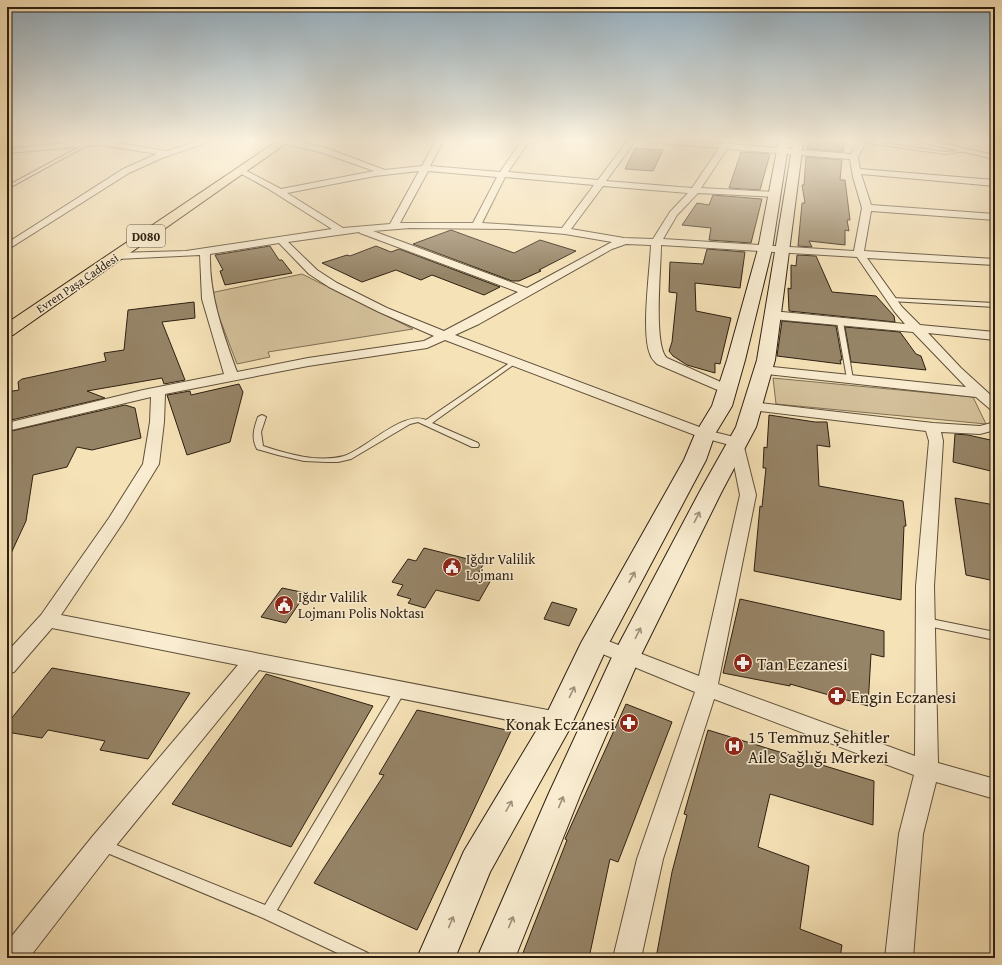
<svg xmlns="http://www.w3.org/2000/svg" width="1002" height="965" viewBox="0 0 1002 965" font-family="'Gentium Book Plus',serif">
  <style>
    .green { fill: #d4c19b; stroke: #807056 }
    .building { fill: #968467; stroke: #2d1f11 }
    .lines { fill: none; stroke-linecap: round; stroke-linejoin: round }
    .lane-casing { stroke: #5f503a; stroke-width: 2 }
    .street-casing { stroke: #5f503a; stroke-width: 2 }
    .secondary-casing { stroke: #2d1f11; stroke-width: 2 }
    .highway-casing { stroke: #2d1f11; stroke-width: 2 }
    .lane { fill: #f9ecd0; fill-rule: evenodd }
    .street { fill: #f9ecd0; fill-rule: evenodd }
    .secondary { fill: #f9ecd0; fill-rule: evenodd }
    .highway { fill: #f6e2b7; fill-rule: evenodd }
    .oneway { stroke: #9d907a }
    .labels { text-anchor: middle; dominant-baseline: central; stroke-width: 3; stroke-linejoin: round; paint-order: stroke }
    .far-street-label { font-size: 12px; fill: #2d1f11; stroke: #f9ecd0 }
    .shield { fill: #f9ecd0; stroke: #6a5c4a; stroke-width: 1 }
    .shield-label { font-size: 13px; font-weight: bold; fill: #2d1f11 }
    .poi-label { font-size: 14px; fill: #2d1f11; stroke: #f9ecd0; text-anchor: start }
    .near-poi-label { font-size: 17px; fill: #2d1f11; stroke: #f9ecd0; text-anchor: start }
  </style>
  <rect width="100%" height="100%" fill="#f6e2b7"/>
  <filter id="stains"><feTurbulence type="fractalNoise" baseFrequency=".005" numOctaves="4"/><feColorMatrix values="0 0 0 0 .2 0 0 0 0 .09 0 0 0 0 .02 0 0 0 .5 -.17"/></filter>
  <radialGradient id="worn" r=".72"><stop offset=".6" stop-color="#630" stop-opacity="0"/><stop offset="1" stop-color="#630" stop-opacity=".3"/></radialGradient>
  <path class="green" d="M302 274 413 329 268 352 270 357 237 364 210 293Z
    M773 378 973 397 986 424 776 404Z"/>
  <path class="building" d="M809 140H844L843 152 807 149Z
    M635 148 663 150 653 171 625 169Z
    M741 152 770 154 760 190 729 188Z
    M806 157 842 160 840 180H845L850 220H847L849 231 845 230V245L809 241 812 247 798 246 802 203H805L802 185H804Z
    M713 195 762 199 751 243 709 240 711 228 682 225 697 203 709 205Z
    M451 230 514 253 540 240 576 251 539 270 541 271 519 281H512L413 244Z
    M270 246 279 260H282L292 273 225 285 220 271 223 270 215 255Z
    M376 246 391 252 399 249 500 287 484 295 432 275 421 280 396 270 362 282 322 263 347 255 350 256Z
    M707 249 745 252 740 288 695 283 696 311 731 318 720 364 715 363V373L687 365 673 356 669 351 672 342 677 293 669 292 670 262 703 264Z
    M797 255 816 256 832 292 876 296 894 316 895 322 789 311 788 288 791 289V265L796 266Z
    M194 302 195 318 162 322 185 380 164 384 162 378 87 391 105 398 7 421V392L19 390 18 382 22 379 106 361 104 353 124 350 128 310Z
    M782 321 836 326 842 360H840L841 364 777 356Z
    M845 327 900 332 916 354 921 356 926 370 851 362Z
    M239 384 243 392 230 442 187 455 167 395 190 391 191 395Z
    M125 405 135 408 141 438 92 450 77 447 67 467 33 475 26 521 7 562V432Z
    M769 415 815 422H827L830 447 817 445 819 486 903 501 906 526H904L901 600 754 571 760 506 762 507 766 468H763L764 447 767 448Z
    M955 434 968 435 995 441V472L953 462Z
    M955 498 995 505V581L966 575Z
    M424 548 484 563 478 574 492 578 479 601 436 590 425 608 408 603 411 599 397 595 403 585 392 582 408 559 416 561Z
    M282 588 306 593 286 623 261 617Z
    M740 599 884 631V657L871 654 868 706 790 684V686L723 673Z
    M552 602 577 609 569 626 544 619Z
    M52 668 190 693 148 759 100 750 105 741 48 730 42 738 7 732V724Z
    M266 674 373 706 291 847 172 804Z
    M626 704 672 722 618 862 610 859 589 958H521L567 840 565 839Z
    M417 710 511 731 417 930 314 883 384 775 379 774Z
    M708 730 874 781 873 825 770 794 758 847 809 866 800 929 842 945 840 958H656L672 872 687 815 684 814Z"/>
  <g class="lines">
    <g class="lane-casing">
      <path id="lane" d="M862 140 945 152 966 150 968 151 945 154 861 142Z
        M83 145 86 146 7 189V186Z
        M892 298 995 303V307L890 301 889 300Z
        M840 320 843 322 853 379 850 381 847 379 837 322Z
        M514 360 517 362 516 363 432 423 478 443 479 445 478 447H472L418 422 410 424 351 459 338 462H327L304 461 278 455 257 449C251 438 254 428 258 417L262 415 266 417 261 432 263 446C287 454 319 463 344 456 366 449 403 410 426 420Z
        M926 618 995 632V640L923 625 921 622 923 619Z
        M400 686 404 687 405 690 404 693 277 910 368 953 370 958H348L263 918 100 850 98 846 100 842 104 840 265 905 396 687Z"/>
    </g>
    <g class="street-casing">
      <path id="street" d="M97 140 167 151 203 140H215L162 158 129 173 7 250V243L123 169 157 154 101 145 7 153V149Z
        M282 140H290L326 148 385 170 422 166 436 140H444L430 166 500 172 522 140H530L508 172 598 180 628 140H636L606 181 692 188 719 148 647 142 643 140H674L722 144 724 140H732L729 144 851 154 859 140H867L858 157 860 169 995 180V186L861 174 871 205 995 214V220L871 211 864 251 995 259V265L867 258 902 307 920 325 995 332V340L928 333 961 368 995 399V410L990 409 976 397 758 373 756 370 758 367 763 366 966 387 913 332 772 319 766 315 772 311 905 324 894 311 857 257 661 245C661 267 653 346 667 358L732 387 734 390 732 393 727 394 657 364C654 361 651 358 650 354 641 333 650 270 651 245L626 244 612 249 479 324 455 335 710 431 742 439 756 495 718 684 915 756 916 586 929 441 926 431 752 410 747 409 745 406 747 403 752 402 933 423 980 426 995 422V430L980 434 941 432 943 441 934 586 938 763 995 779V799L936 782 923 834 913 958H885L899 834 914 775 714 699 663 859 641 958H613L637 859 695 692 588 648 585 643 588 638 595 636 699 676 740 495 730 445 700 437 445 340 427 348 308 366 165 394 164 422 159 464 124 521 61 615 558 712 566 715 569 721 566 727 558 730 259 670 110 853 29 958H7V942L92 837 238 665 52 628 14 672 7 674V652L41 615 109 518 143 464 150 422 151 397 7 431V423L143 390 224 374 202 299 200 255 117 259 112 256 117 253 186 251 332 229 267 188 236 171 240 169H243L281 189 374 171 320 152 282 143ZM727 149 850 159 853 177 862 208 854 251 663 239 677 215 698 193 778 197 779 195 775 192 701 188ZM419 171 390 224 343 228 287 193 375 176ZM428 171 497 177 473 223H400ZM505 177 594 185 562 228 482 223ZM603 186 688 193 670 212 653 239 624 238 571 229ZM410 228 507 229 565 234 612 242 527 288 373 231ZM359 232 360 233 518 292 444 331 387 308 337 283 317 270 288 242ZM279 243 309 274 329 287 379 312 434 336 424 341 308 358 237 372C223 333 209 295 210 254Z
        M911 140H925L995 155V159Z"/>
    </g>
    <g class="secondary-casing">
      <path id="secondary" d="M779 140H789L772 249 745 360 732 406 715 434 706 460 609 643 569 730 490 872 455 958H417L464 851 547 713 581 643 684 460 695 434 712 406 727 360 758 249Z
        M798 140 803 143 775 360 756 427 722 491 640 657 581 793 515 958H477L549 793 612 657 700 491 736 427 757 360 793 143Z"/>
    </g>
    <g class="highway-casing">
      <path id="highway" d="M279 140H291L13 335 7 336V323Z"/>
    </g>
    <use href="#lane" class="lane"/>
    <use href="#street" class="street"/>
    <use href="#secondary" class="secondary"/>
    <use href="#highway" class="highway"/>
  </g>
  <defs><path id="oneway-shaft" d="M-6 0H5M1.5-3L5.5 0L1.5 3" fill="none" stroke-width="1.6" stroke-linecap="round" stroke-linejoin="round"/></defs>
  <g class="oneway">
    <use href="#oneway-shaft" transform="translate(697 517) rotate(-63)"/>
    <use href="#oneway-shaft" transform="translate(632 577) rotate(-61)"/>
    <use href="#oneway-shaft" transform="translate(638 633) rotate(-63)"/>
    <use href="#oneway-shaft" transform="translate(572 692) rotate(-64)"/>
    <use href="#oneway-shaft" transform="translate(561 802) rotate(-67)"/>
    <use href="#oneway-shaft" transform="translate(509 806) rotate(-60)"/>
    <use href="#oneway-shaft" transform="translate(451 922) rotate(-67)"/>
    <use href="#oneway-shaft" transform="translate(511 922) rotate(-67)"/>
  </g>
  <linearGradient id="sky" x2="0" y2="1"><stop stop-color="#92acbe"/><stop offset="0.51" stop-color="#fbf2df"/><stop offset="1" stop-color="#fbf2df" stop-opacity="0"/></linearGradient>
  <rect width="1002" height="275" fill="url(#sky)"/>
  <defs>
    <g id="civic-disc" transform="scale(1)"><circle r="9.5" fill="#8f2418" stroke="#f9ecd0"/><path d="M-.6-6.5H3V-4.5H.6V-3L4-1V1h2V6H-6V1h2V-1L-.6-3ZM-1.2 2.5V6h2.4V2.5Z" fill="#fff"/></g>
    <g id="pharmacy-disc" transform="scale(1)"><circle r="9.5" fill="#8f2418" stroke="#f9ecd0"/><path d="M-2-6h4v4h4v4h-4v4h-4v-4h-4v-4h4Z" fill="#fff"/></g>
    <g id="hospital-disc" transform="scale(1)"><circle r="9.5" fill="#8f2418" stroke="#f9ecd0"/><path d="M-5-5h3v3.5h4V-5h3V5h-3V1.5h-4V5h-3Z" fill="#fff"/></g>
  </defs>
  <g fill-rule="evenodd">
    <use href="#civic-disc" x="452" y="567"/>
    <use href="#civic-disc" x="284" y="605"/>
    <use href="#pharmacy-disc" x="743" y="663"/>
    <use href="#pharmacy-disc" x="837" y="696"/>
    <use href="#pharmacy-disc" x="629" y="723"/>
    <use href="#hospital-disc" x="734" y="746"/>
  </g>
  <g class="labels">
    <g class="far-street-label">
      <text transform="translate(77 283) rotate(-34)">Evren Paşa Caddesi</text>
    </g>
    <rect class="shield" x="127" y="225" width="38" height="22" rx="3"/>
    <g class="shield-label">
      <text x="146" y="236">D080</text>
    </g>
    <g class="poi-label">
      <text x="466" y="559">Iğdır Valilik<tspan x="466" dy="16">Lojmanı</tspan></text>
      <text x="298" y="597">Iğdır Valilik<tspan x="298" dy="16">Lojmanı Polis Noktası</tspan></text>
    </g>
    <g class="near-poi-label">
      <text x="757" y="663">Tan Eczanesi</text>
      <text x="851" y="696">Engin Eczanesi</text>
      <text x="615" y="723" text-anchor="end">Konak Eczanesi</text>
      <text x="748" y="736">15 Temmuz Şehitler<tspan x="748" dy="20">Aile Sağlığı Merkezi</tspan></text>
    </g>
  </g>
  <rect width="1002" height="965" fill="none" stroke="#f6e2b7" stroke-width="24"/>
  <rect x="8" y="8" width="986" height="949" fill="none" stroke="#2d1f11" stroke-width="2"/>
  <rect x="12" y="12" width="978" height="941" fill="none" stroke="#2d1f11"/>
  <rect width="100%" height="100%" filter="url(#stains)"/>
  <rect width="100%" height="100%" fill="url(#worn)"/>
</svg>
